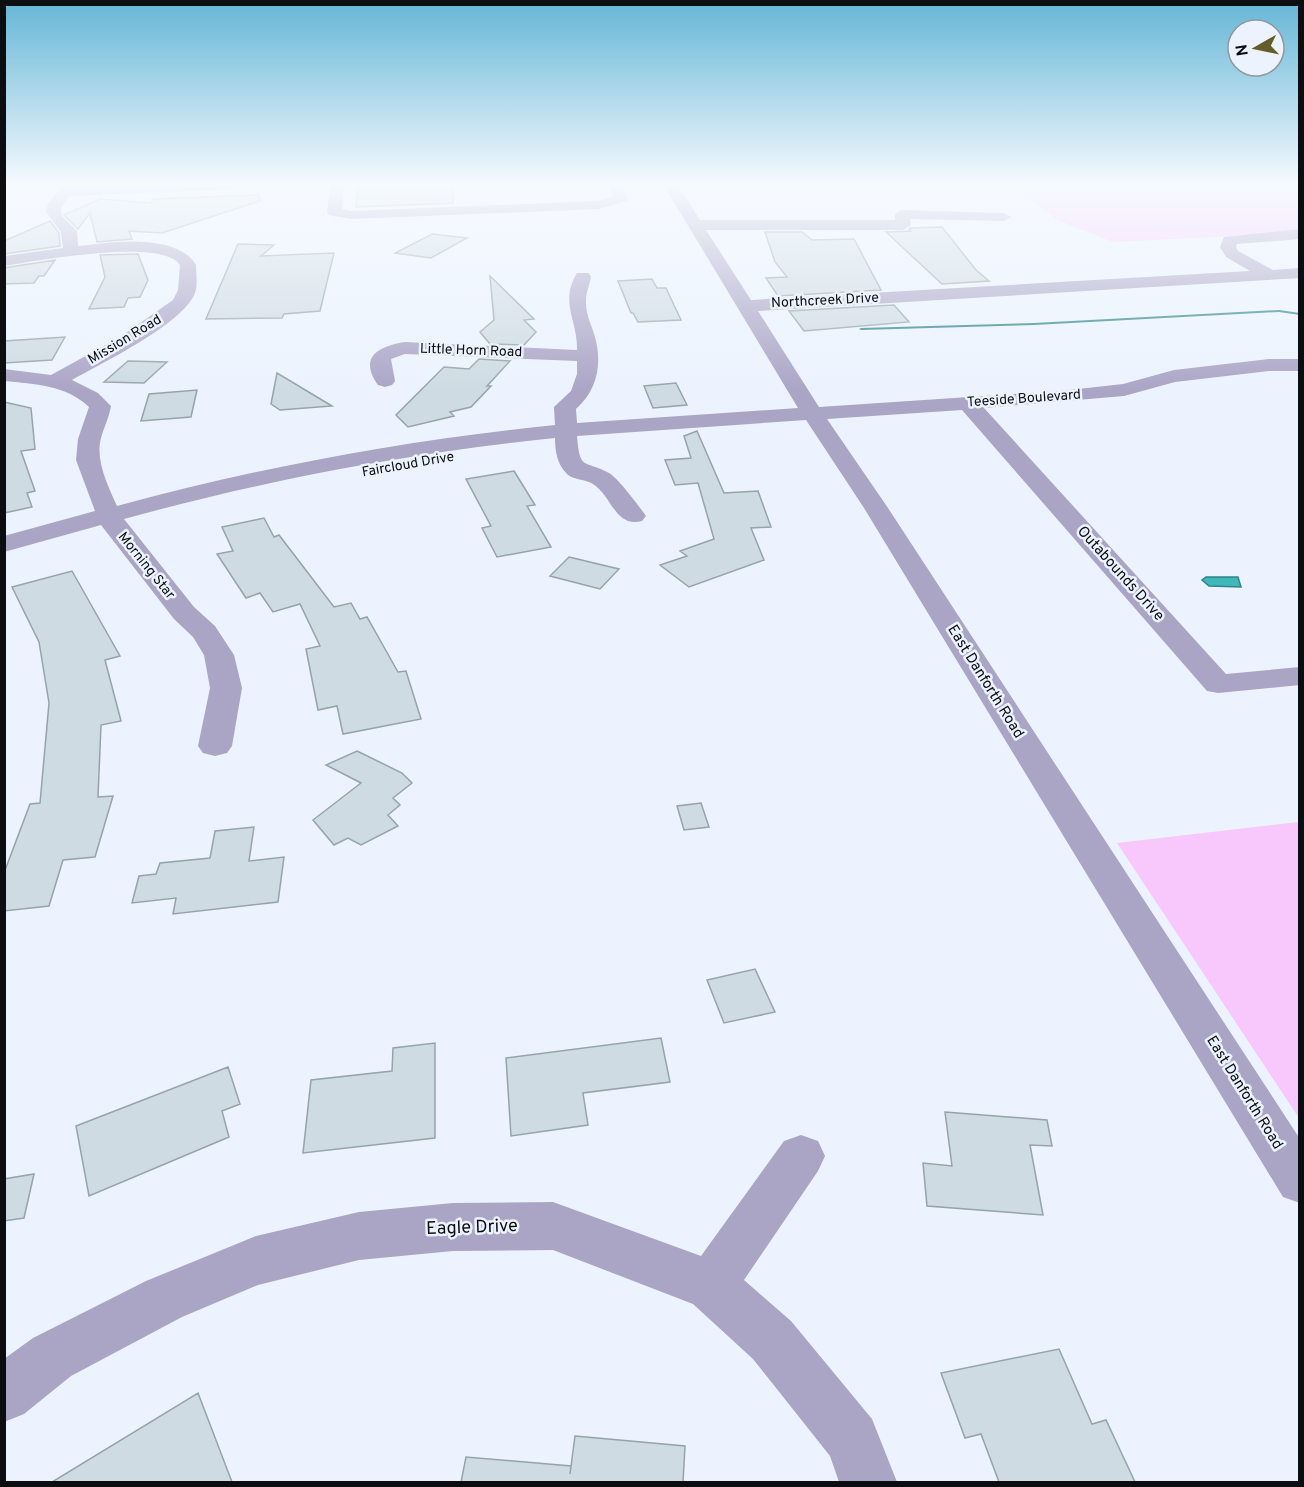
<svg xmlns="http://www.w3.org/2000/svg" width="1304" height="1487" viewBox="0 0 1304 1487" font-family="Overpass,sans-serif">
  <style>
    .green { fill: #f8c7fb }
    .water { fill: #3fb8ba; stroke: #2f8587; stroke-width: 1.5 }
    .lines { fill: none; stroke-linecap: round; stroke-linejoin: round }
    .stream { fill: #2f8587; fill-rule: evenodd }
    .building { fill: #cedbe2; stroke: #96a3a9; stroke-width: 1.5 }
    .minor { fill: #aaa4c5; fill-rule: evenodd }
    .labels { text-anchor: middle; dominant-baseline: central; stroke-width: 5; stroke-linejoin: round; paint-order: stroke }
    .far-street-label { font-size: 14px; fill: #0b0d11; stroke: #ecf3fe }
    .street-label { font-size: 15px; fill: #0b0d11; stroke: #ecf3fe }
    .near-street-label { font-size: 18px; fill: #0b0d11; stroke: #ecf3fe }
  </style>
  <rect width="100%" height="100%" fill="#ecf3fe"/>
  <path class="green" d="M1012 184H1299V233L1113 242 1057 220Z
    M1299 822H1300L1299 1118 1117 843Z"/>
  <path class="water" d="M1206 577H1238L1241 587 1209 586 1202 580Z"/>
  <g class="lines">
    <path class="stream" d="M1279 310 1300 313V315L1279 312 1034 325 861 330 859 329 861 328 1034 323Z"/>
  </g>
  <path class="building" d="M358 184H453V203L356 207Z
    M259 195 260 201 162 233 129 231 132 239 97 242 90 213 78 229 64 215 100 199 151 203 153 199Z
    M50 221 59 233 60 246 4 254V241Z
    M942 227 976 270 989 281 942 284 886 232 911 231 909 229 911 228Z
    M765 232H802L812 240 854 239 881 290 778 296 766 278 787 277 775 262Z
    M432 234 467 238 431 258 395 253Z
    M238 244 274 245 261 256 334 253 320 311 284 314 282 318 206 319Z
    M138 254 148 280 140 297 128 298 124 307 89 309 105 277 100 255Z
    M55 260 44 276H39L34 283 4 284V268Z
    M490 276 534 319 524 320 536 332 524 345 490 344 480 332 494 320Z
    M652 279 657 288H666L681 320 638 322 633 313H631L618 281Z
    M894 305 909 322 804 331 789 311Z
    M65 337 52 360 4 363V341Z
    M479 359 510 361 487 386H491L471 407 450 412 454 416 408 427 396 415 444 367 469 369Z
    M128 361 167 362 144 383 104 382Z
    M277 373 332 406 280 410 271 404Z
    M676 383 687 405 653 408 644 386Z
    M197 390 191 417 141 421 149 394Z
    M4 402 31 408 35 449 21 451 35 491 27 493 32 507 4 513Z
    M697 431 724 493 758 491 771 527 751 528 764 560 689 587 660 565 687 556 680 551 714 539 698 483 675 485 665 460 691 458 684 436Z
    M514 471 535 505 527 506 551 547 497 557 482 528 491 526 466 479Z
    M264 518 274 537 279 535 334 607 351 603 360 619 367 617 398 672 406 671 421 719 343 734 337 706 318 710 306 649 320 646 300 604 273 612 260 593 246 598 217 554 233 551 222 527Z
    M569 557 619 569 600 589 550 576Z
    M72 571 120 656 105 660 121 721 101 725 98 797 113 796 95 857 63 860 49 906 4 911V873L30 804 40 803 49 703 39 642 12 587Z
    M357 751 402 773 412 783 393 798 400 805 388 815 398 826 361 845 348 838 334 845 313 820 361 783 326 765Z
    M701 803 709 827 684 830 677 806Z
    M254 827 249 861 284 857 278 902 173 914 176 898 132 903 139 876 156 874 160 863 210 858 215 831Z
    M755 969 775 1012 724 1023 707 980Z
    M661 1038 670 1082 583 1093 588 1125 511 1136 506 1058Z
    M435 1043V1138L303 1153 311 1080 392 1071 393 1048Z
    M228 1067 240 1104 222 1111 229 1137 89 1196 76 1126Z
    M945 1112 1047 1120 1052 1146 1030 1145 1043 1215 927 1206 923 1163 952 1166Z
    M34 1174 24 1218 4 1221V1179Z
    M1059 1349 1092 1424 1106 1420 1135 1482H999L981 1434 965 1438 941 1373Z
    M198 1393 232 1482H52Z
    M575 1436 685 1446 683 1482H461L466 1457 571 1466 570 1474Z"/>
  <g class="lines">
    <path class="minor" d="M64 184H79L76 187 149 184 242 185 235 189 69 196 61 208 62 216 77 231 78 246C111 242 176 232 196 265 196 273 198 285 195 293 183 324 102 363 72 380L98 393 111 406C109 418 104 427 101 438 95 460 108 486 117 506 260 467 407 440 555 425L554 407 571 391 577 374V361L405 354 391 359 395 381 392 385 385 387 378 385C358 357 379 346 405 342L577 350C578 321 559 302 577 273H589L591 277C590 284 586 292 586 300 585 315 593 327 596 341 602 367 596 391 576 409L577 423 798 408 663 184H677L700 220H895V214L902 210 1004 213 1011 217 1004 221 910 219 911 225 903 230H706L751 300 1250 271 1226 257 1220 247 1224 237 1300 229V239L1237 244 1236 247 1238 251 1273 270 1300 268V278L758 311 819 407 1060 391 1123 384 1174 370 1269 359H1300V371H1269L1175 382 1124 396 984 408 1226 674 1300 667V685L1218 693 1207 691 962 410 827 419 888 508 1300 1139V1203L1283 1197 864 508 806 420 577 436C580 472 584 459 609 473 619 479 638 505 646 516L642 521C615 528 612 496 593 484 586 479 573 480 567 474 557 464 555 451 555 438 410 453 265 480 124 519L194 607 215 626 234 655 242 688 232 746 227 753 215 756 203 753 198 746 210 688 204 655 193 637 174 619 101 525 4 552V536L95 511 76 460 78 439 89 407C66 385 35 384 4 381V369L51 375 120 337 173 300 178 290 180 265C162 237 36 261 4 266V256L63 248 61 232 46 212 48 204Z
      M330 184H344L342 209 351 211 598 201 613 196 607 184H621L628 198 626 201 599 209 351 219 329 215 327 212Z
      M801 1135 818 1141 825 1156 818 1171 744 1280 791 1321 872 1419 897 1482H839L830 1456 753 1359 693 1304 553 1250 453 1251 359 1260 258 1285 182 1317 71 1376 24 1414 4 1422V1359L33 1338 146 1281 256 1236 359 1212 453 1203 553 1202 701 1256 784 1141Z"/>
  </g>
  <linearGradient id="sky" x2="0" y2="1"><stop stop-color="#64b6d6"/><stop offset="0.47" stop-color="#f6faff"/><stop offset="1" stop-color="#f6faff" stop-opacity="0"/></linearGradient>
  <rect width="1304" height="393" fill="url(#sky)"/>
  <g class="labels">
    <g class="far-street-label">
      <text transform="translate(825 301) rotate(-3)">Northcreek Drive</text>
      <text transform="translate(125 340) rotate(-31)">Mission Road</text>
      <text transform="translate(471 351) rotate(2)">Little Horn Road</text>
      <text transform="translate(1024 399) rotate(-4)">Teeside Boulevard</text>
      <text transform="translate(408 465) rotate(-10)">Faircloud Drive</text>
      <text transform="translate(146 566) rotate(51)">Morning Star</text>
    </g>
    <g class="street-label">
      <text transform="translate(1120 574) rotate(48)">Outabounds Drive</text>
      <text transform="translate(985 682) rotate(58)">East Danforth Road</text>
      <text transform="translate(1244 1093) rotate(58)">East Danforth Road</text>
    </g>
    <g class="near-street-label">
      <text transform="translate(472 1228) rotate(-2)">Eagle Drive</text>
    </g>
  </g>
  <rect width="1304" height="1487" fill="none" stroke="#0b0d11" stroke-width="12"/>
  <g transform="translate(1256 48) rotate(261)"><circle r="28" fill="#ecf3fe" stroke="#92979f" stroke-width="1.5"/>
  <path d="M0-4.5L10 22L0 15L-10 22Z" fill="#645d29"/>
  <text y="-9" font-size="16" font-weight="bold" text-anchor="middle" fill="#0b0d11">N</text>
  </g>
</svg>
